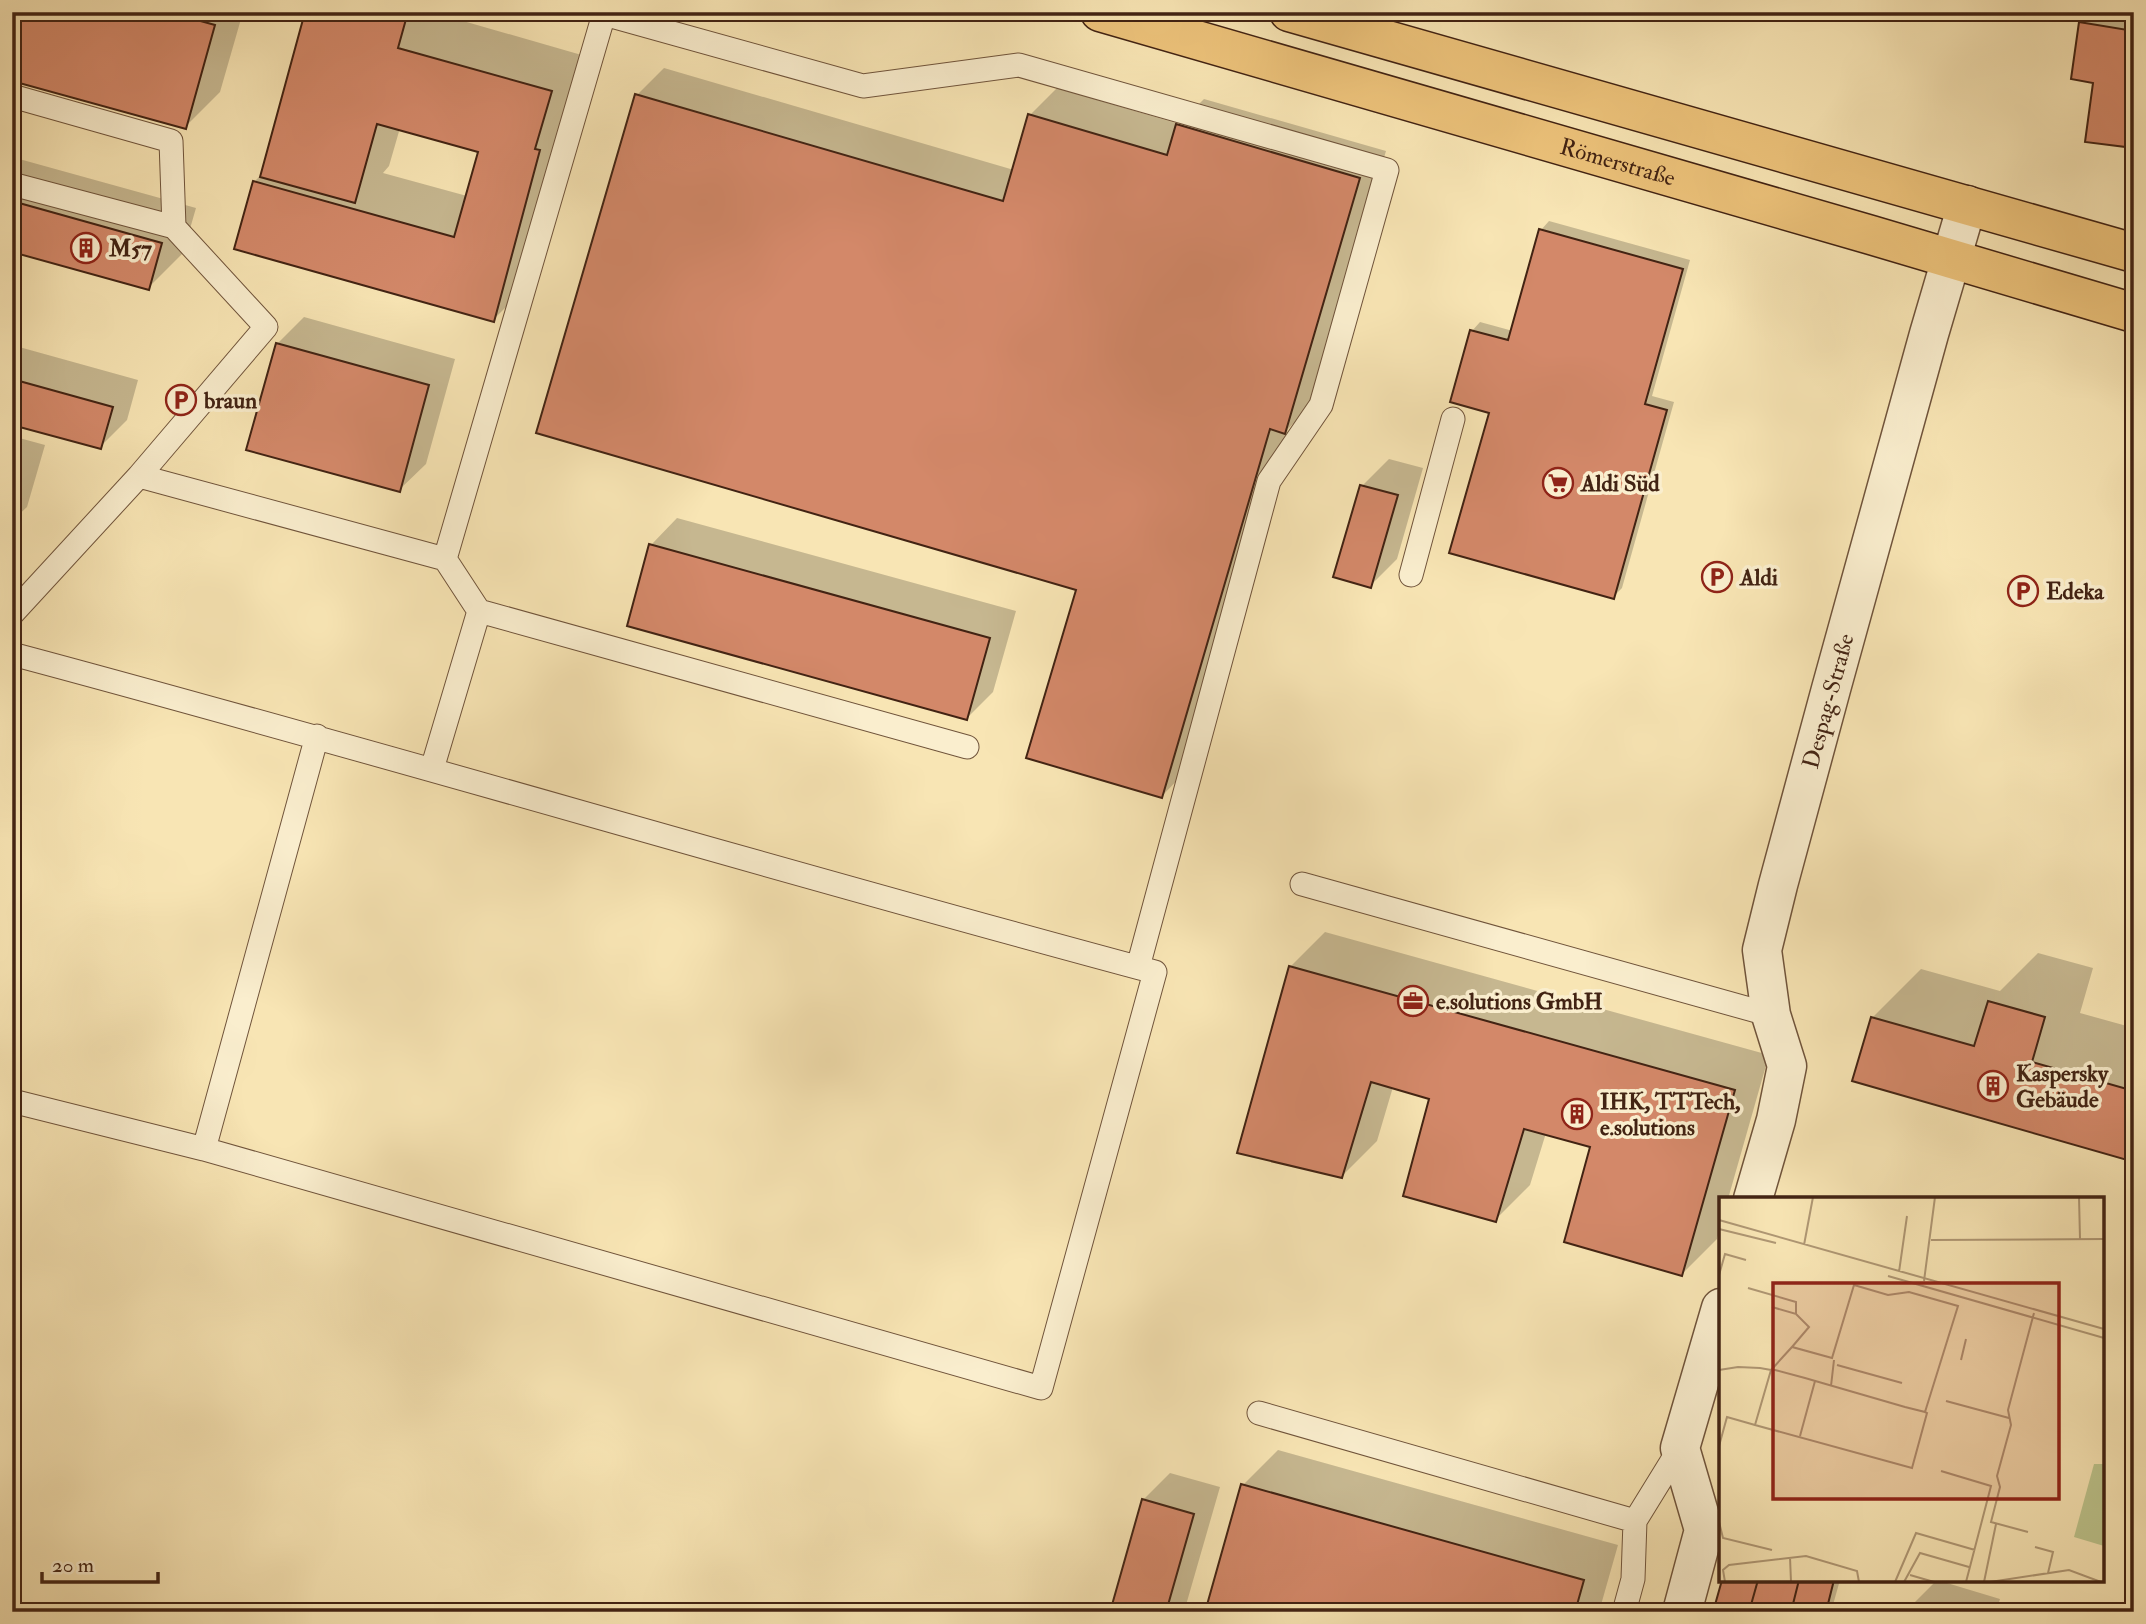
<svg xmlns="http://www.w3.org/2000/svg" width="2146" height="1624" viewBox="0 0 2146 1624" font-family="'IM FELL Double Pica',serif">
  <style>
    .shadow { fill: #0003; fill-rule: evenodd }
    .building { fill: #d38869; stroke: #422313; stroke-width: 2 }
    .lines { fill: none; stroke-linecap: round; stroke-linejoin: round }
    .lane-casing { stroke: #70543b; stroke-width: 25 }
    .street-casing { stroke: #70543b; stroke-width: 41 }
    .primary-casing { stroke: #422313; stroke-width: 41 }
    .lane { stroke: #faeece; stroke-width: 23 }
    .street { stroke: #faeece; stroke-width: 38 }
    .primary { stroke: #ecc27a; stroke-width: 38 }
    .labels { text-anchor: middle; dominant-baseline: central; stroke-width: 7; stroke-linejoin: round; paint-order: stroke }
    .street-label { font-size: 23px; fill: #422313; stroke: #faeece }
    .poi-label { font-size: 23px; font-weight: bold; fill: #422313; stroke: #faeece; text-anchor: start }
    .inset-road { fill: none; stroke: #af9774; stroke-width: 2 }
    .view { fill: #8f2418; fill-opacity: 0.15; stroke: #8f2418; stroke-width: 3.5 }
    .inset-edge { fill: none; stroke: #422313; stroke-width: 3.5 }
  </style>
  <rect width="100%" height="100%" fill="#f8e5b4"/>
  <filter id="stains"><feTurbulence type="fractalNoise" baseFrequency=".00286" numOctaves="4"/><feColorMatrix values="0 0 0 0 .2 0 0 0 0 .09 0 0 0 0 .02 0 0 0 .5 -.17"/></filter>
  <radialGradient id="worn" r=".72"><stop offset=".6" stop-color="#630" stop-opacity="0"/><stop offset="1" stop-color="#630" stop-opacity=".3"/></radialGradient>
  <path class="shadow" d="M12 12H243L220 92 185 127Z
    M307 12H432L585 56 528 285 493 320 236 248 255 181 262 174ZM400 128 480 150 467 196 383 173 389 166Z
    M2091 12H2134V147L2095 81 2081 23Z
    M664 68 1014 170 1030 115 1057 88 1179 124 1204 99 1386 151 1311 405 1288 429 1188 769 1162 796 1078 589 637 95Z
    M12 157 196 208 183 253 148 288 12 250Z
    M1549 221 1690 260 1652 396 1674 402 1622 588 1613 597 1491 412 1472 331 1480 322 1513 331 1541 230Z
    M304 317 455 359 426 464 399 490 277 344Z
    M12 345 138 380 127 420 100 447 12 423Z
    M12 436 45 445 27 507 12 521Z
    M1389 459 1423 468 1397 559 1370 586 1335 576 1362 486Z
    M677 518 1016 611 993 692 967 718 651 545Z
    M1325 932 1769 1055 1728 1199H1721V1225L1717 1239 1682 1274 1592 1146 1546 1133 1530 1185 1495 1220 1431 1098 1393 1087 1377 1141 1342 1176 1290 967Z
    M2038 953 2093 968 2080 1013 2134 1028V1160L1872 1018 1921 969 2000 991Z
    M1278 1450 1618 1545 1599 1612H1207L1243 1485Z
    M1170 1473 1220 1487 1184 1612H1111L1143 1500Z
    M1724 1580H1840L1831 1612H1715Z
    M1937 1580 2000 1599 1996 1612H1909L1911 1606Z"/>
  <path class="building" d="M12 12H168L215 25 186 129 12 81Z
    M305 12H408L398 48 552 91 535 149 540 150 494 322 234 249 253 181 454 237 478 152 377 124 355 203 260 177Z
    M2079 22 2134 31V148L2085 142 2093 83 2071 79Z
    M635 94 1003 201 1028 114 1167 155 1176 124 1360 178 1285 434 1270 429 1162 798 1026 758 1076 590 536 433Z
    M12 201 162 243 149 290 12 252Z
    M1539 229 1683 269 1645 404 1667 410 1614 599 1449 553 1489 413 1450 402 1470 330 1508 340Z
    M276 343 429 385 400 492 246 450Z
    M12 379 113 407 101 449 12 425Z
    M12 470 19 472 12 495Z
    M1360 485 1398 495 1371 588 1333 577Z
    M649 544 990 638 967 720 627 626Z
    M1289 966 1735 1090 1682 1276 1564 1242 1590 1147 1524 1129 1496 1222 1403 1196 1429 1099 1371 1082 1342 1178 1237 1153Z
    M1988 1001 2045 1017 2032 1062 2134 1091V1162L1852 1081 1871 1017 1974 1046Z
    M1241 1484 1584 1580 1575 1612H1205Z
    M1142 1499 1194 1514 1166 1612H1110Z
    M1722 1580H1758L1749 1612H1713Z
    M1758 1580H1799L1791 1612H1749Z
    M1799 1580H1834L1826 1612H1791Z"/>
  <g class="lines">
    <g class="lane-casing">
      <path id="lane" d="M12 96 171 141 174 227 12 184
        M139 476 266 327 174 227
        M1411 575 1453 419
        M479 611 967 747
        M12 614 139 476 445 559 604 14 863 86 1019 65 1387 170 1321 405 1269 481 1138 967
        M12 654C394 756 773 870 1155 972L1041 1388 204 1149 12 1101
        M432 769 479 611 445 559
        M1302 884 1771 1015
        M204 1149 317 736
        M1259 1413 1635 1521 1633 1579 1624 1612
        M1635 1521 1680 1448"/>
    </g>
    <g class="street-casing">
      <g id="street">
        <path id="s1" d="M1753 1199 1776 1120 1787 1066 1771 1015 1762 950 1778 885 1831 689 1929 334 1967 205"/>
        <path d="M1682 1612 1704 1530 1680 1448 1721 1308"/>
      </g>
    </g>
    <g class="primary-casing">
      <g id="primary">
        <path id="s2" d="M1100 12 1871 235 2134 313"/>
        <path d="M1289 12 2134 253"/>
      </g>
    </g>
    <use href="#lane" class="lane"/>
    <use href="#street" class="street"/>
    <use href="#primary" class="primary"/>
  </g>
  <defs>
    <g id="building-ring" transform="scale(1.575)"><circle r="9.5" fill="#faeece" stroke="#8f2418" stroke-width="1.5"/><path d="M-4-6H4V6H1V3H-1V6H-4ZM-2.5-4.3h1.7v1.8h-1.7ZM.8-4.3h1.7v1.8H.8ZM-2.5-1h1.7V.8h-1.7ZM.8-1h1.7V.8H.8Z" fill="#8f2418"/></g>
    <g id="parking-ring" transform="scale(1.575)"><circle r="9.5" fill="#faeece" stroke="#8f2418" stroke-width="1.5"/><path d="M-3.5-5.5H1a3.5 3.5 0 0 1 0 7H-1V5.5H-3.5ZM-1-3.4V-.6H.8a1.4 1.4 0 0 0 0-2.8Z" fill="#8f2418"/></g>
    <g id="supermarket-ring" transform="scale(1.575)"><circle r="9.5" fill="#faeece" stroke="#8f2418" stroke-width="1.5"/><path d="M-6-5.5h2.5l.6 2H6L4.5 2H-2.5L-4.4-4H-6ZM-1.5 3.2a1.3 1.3 0 1 0 .1 0ZM3 3.2a1.3 1.3 0 1 0 .1 0Z" fill="#8f2418"/></g>
    <g id="office-ring" transform="scale(1.575)"><circle r="9.5" fill="#faeece" stroke="#8f2418" stroke-width="1.5"/><path d="M-6-3h4V-5.5h4V-3h4V5H-6ZM-1-4.5V-3h2v-1.5ZM-6 0V1H6V0Z" fill="#8f2418"/></g>
  </defs>
  <g fill-rule="evenodd">
    <use href="#building-ring" x="86" y="248"/>
    <use href="#parking-ring" x="181" y="400"/>
    <use href="#supermarket-ring" x="1558" y="483"/>
    <use href="#parking-ring" x="1717" y="577"/>
    <use href="#parking-ring" x="2023" y="591"/>
    <use href="#office-ring" x="1413" y="1001"/>
    <use href="#building-ring" x="1993" y="1086"/>
    <use href="#building-ring" x="1577" y="1114"/>
  </g>
  <g class="labels">
    <g class="street-label">
      <text stroke="none"><textPath href="#s2" startOffset="539">Römerstraße</textPath></text>
      <text stroke="none"><textPath href="#s1" startOffset="514">Despag-Straße</textPath></text>
    </g>
    <g class="poi-label">
      <text x="109" y="248">M57</text>
      <text x="204" y="400">braun</text>
      <text x="1581" y="483">Aldi Süd</text>
      <text x="1740" y="577">Aldi</text>
      <text x="2046" y="591">Edeka</text>
      <text x="1436" y="1001">e.solutions GmbH</text>
      <text x="2016" y="1073">Kaspersky<tspan x="2016" dy="26">Gebäude</tspan></text>
      <text x="1600" y="1101">IHK, TTTech,<tspan x="1600" dy="26">e.solutions</tspan></text>
    </g>
  </g>
  <g transform="translate(1719 1197)">
    <rect width="385" height="385" fill="#f8e5b4"/>
    <path d="M375 267H385V349L355 340Z" fill="#bdc58d"/>
    <path class="inset-road" d="M360 0 361 42M0 23 385 132M0 32 57 46M212 43 385 42M85 48 94 0M180 75 188 19M0 78 6 57 27 63M169 79 385 141M205 84 216 0M29 91 77 105V117L53 110M73 150 90 130 77 117M242 163 247 142M118 168 183 186M0 173 19 170 41 171 52 173H56L86 181 186 210 206 215 208 216 193 271 36 228 52 173 73 150 113 161 135 88 169 98 190 95 239 109 206 215M112 189 115 163M227 204 290 221M81 239 96 184M0 249 8 220 36 228M222 274 272 289 247 385M0 325 4 341 53 353M309 335 272 325 281 290 278 279 292 228 289 213 315 116M316 350 334 355 329 376M71 360 72 385M191 378 215 385M6 385 4 373 10 368 87 359 138 374 140 385M176 385 197 336 256 353M185 385 201 356 250 370M265 385 277 327M271 385 350 373 382 385"/>
    <path class="view" d="M54 86H340V302H54Z"/>
    <rect width="385" height="385" class="inset-edge"/>
  </g>
  <rect width="2146" height="1624" fill="none" stroke="#f8e5b4" stroke-width="42"/>
  <rect x="14" y="14" width="2118" height="1596" fill="none" stroke="#422313" stroke-width="3.5"/>
  <rect x="21" y="21" width="2104" height="1582" fill="none" stroke="#422313" stroke-width="2"/>
  <path d="M42 1572v10h116v-10" fill="none" stroke="#422313" stroke-width="3.5"/>
  <text x="52" y="1572" font-size="21" fill="#422313" stroke="#faeece" stroke-width="5" paint-order="stroke">20 m</text>
  <rect width="100%" height="100%" filter="url(#stains)"/>
  <rect width="100%" height="100%" fill="url(#worn)"/>
</svg>
